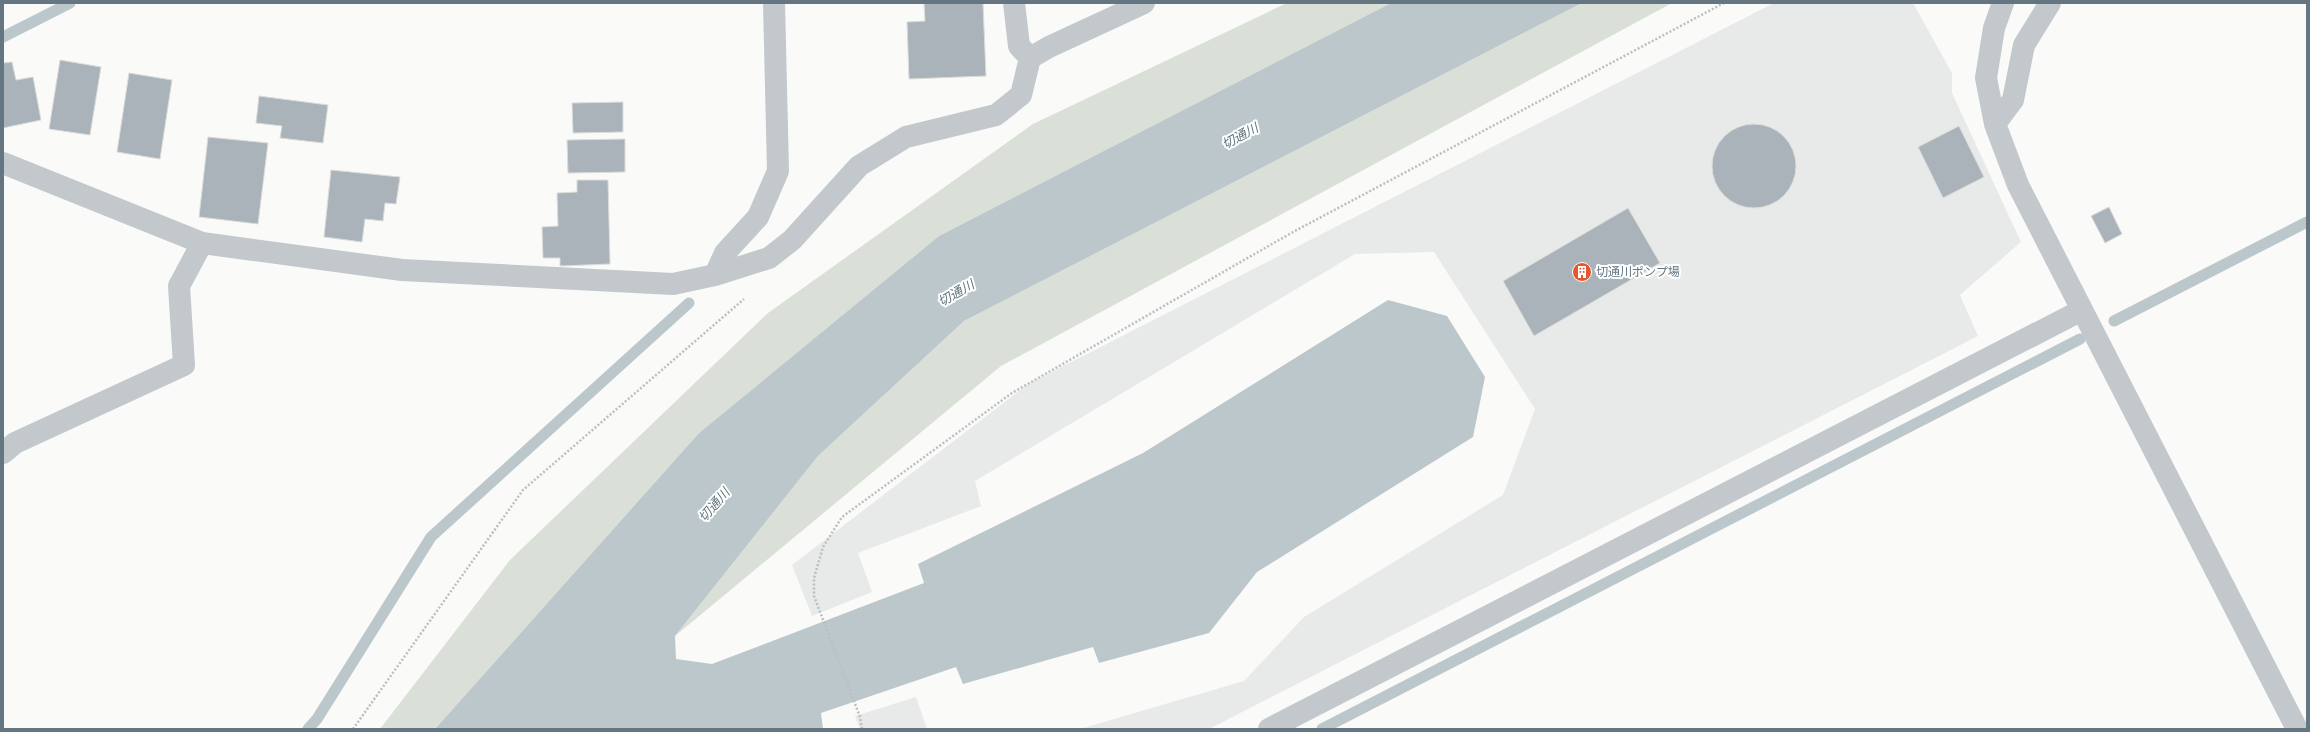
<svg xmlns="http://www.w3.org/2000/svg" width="2310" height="732" viewBox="0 0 2310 732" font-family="'DejaVu Sans','Noto Sans JP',sans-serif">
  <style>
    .built { fill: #e8e9e9 }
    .green { fill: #dadfd7 }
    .water { fill: #bbc7cb }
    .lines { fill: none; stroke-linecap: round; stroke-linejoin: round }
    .stream { stroke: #bbc7cb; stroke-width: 11 }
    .building { fill: #aab3b9; stroke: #dcdcda }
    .path { stroke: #bbbfc2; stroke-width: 2.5; stroke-dasharray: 2 2; stroke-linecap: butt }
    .minor { stroke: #c3c8cc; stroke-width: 22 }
    .labels { text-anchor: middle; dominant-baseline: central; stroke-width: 4; stroke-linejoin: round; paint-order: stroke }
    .poi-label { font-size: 12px; fill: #657683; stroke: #fff; text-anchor: start }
    .water-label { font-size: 13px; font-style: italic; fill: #60757c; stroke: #fff }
  </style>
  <rect width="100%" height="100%" fill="#fafaf8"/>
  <path class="built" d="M1774 3H1913L1952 73V93L2021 242 1960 295 1978 336 1209 729H1080L1244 681 1304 617 1503 495 1535 409 1434 252 1355 254 975 481 981 506 858 553 872 592 812 616 792 565 1028 384Z
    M916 697 927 729H860L855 716Z"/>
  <path class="green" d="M1287 3H1391L939 236 699 433 435 729H380L510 560 768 313 1033 124Z
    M1582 3H1672L1001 366 675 636 818 456 964 321Z"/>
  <path class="water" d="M1391 3H1582L964 321 818 456 675 636 676 659 712 664 924 583 918 564 1143 453 1388 300 1447 316 1485 377 1473 437 1257 572 1209 633 1099 663 1093 647 963 684 956 667 821 713 823 729H435L699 433 939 236Z"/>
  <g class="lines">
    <path class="stream" d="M3 37 70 3
      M2114 321 2307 222
      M308 729 317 719 431 537 689 303
      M1322 729 2080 339"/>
  </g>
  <path class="building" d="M924 3H983L986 76 909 79 907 22 925 21Z
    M60 60 101 67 90 135 49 129Z
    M12 62 16 80 33 77 41 120 3 128V63Z
    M129 73 172 80 160 159 117 152Z
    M259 96 328 105 323 143 280 138 282 126 256 123Z
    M623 102V132L573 133 572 103Z
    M1712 166a42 42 0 1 1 84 0a42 42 0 1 1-84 0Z
    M1959 126 1984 177 1943 198 1918 147Z
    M208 137 268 143 258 224 199 217Z
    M625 139V172L568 173 567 140Z
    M331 170 400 177 396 204 385 203 383 221 365 219 362 242 324 237Z
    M577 180H608L610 264 560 266V258H543L542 227 558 226 557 193 577 192Z
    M2109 207 2122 234 2105 243 2091 216Z
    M1628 208 1660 263 1534 336 1503 281Z"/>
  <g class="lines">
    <path class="path" d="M353 729 523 490 744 299
      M862 729 860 717 814 596V578L823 547 842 517 1012 393 1293 232 1724 3"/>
    <path class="minor" d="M1014 3 1019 46 1030 58
      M2003 3 1994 28 1986 78 1995 124 2018 185 2297 729
      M1995 124 2013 100 2024 45 2050 3
      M3 163 202 243 402 270 673 284 715 275 769 258 792 240 859 166 906 137 996 115 1021 95 1030 58 1049 47 1144 3
      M715 275 725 253 758 217 778 171 774 3
      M3 453 15 443 184 365 179 286 202 243
      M1269 729 2082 310"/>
  </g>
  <defs>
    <g id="building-disc" transform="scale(1)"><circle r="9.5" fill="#e4572e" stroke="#fff"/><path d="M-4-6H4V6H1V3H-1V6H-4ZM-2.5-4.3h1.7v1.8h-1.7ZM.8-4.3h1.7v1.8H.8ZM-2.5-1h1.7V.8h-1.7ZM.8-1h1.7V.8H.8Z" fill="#fff"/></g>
  </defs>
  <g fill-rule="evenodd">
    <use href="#building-disc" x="1582" y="272"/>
  </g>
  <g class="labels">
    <g class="poi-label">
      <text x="1596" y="272">切通川ポンプ場</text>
    </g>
    <g class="water-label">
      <text transform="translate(1240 136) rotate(-28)">切通川</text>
      <text transform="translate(956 293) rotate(-30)">切通川</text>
      <text transform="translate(714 505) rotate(-49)">切通川</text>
    </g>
  </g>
  <rect width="2310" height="732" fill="none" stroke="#657683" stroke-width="8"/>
</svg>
